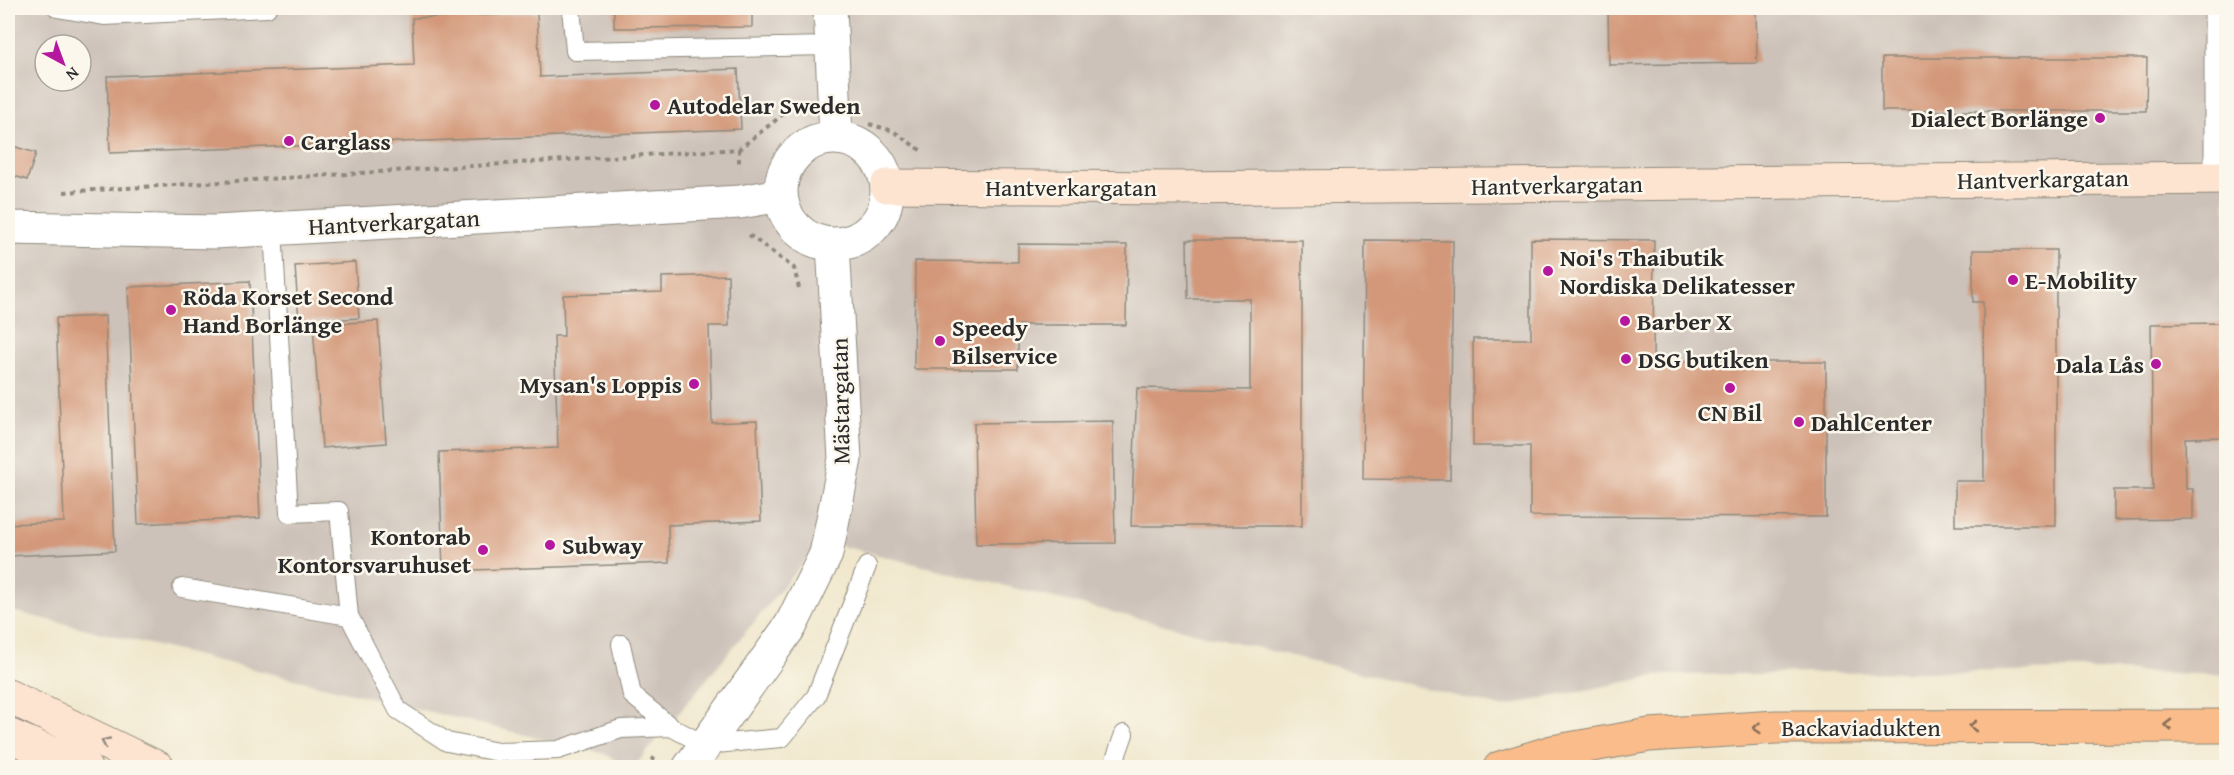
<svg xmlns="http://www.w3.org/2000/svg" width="2234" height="775" viewBox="0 0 2234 775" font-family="'Gentium Book Plus',serif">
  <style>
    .industrial { fill: #cdc2b9; fill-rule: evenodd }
    .building { fill: #d39879 }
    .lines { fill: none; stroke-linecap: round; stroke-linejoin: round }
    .lane-casing { stroke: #8e897c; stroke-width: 20 }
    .street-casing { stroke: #8e897c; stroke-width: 35 }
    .secondary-casing { stroke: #8e897c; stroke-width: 35 }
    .highway-casing { stroke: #8e897c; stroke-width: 35 }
    .path { stroke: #8e897c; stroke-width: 4; stroke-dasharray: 4.5 4.5; stroke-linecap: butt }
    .lane { stroke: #fff; stroke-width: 18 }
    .street { stroke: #fff; stroke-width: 33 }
    .secondary { stroke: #fde4d0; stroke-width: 33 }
    .highway { stroke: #f9bc8a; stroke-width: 33 }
    .oneway { stroke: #886c56 }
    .oneway2 { stroke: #94887e }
    .poi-dot { fill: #b5179e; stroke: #fbf7ec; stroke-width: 2 }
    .labels { text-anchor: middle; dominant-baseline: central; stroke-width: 5; stroke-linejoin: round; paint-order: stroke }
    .poi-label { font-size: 24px; font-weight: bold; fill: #2b2b2b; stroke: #fbf7ec; text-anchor: start }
    .street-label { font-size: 24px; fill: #2b2b2b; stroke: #fbf7ec }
  </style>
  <rect width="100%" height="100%" fill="#fbf7ec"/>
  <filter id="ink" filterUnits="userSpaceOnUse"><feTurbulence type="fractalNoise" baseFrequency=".0167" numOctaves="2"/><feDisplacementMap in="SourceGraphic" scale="12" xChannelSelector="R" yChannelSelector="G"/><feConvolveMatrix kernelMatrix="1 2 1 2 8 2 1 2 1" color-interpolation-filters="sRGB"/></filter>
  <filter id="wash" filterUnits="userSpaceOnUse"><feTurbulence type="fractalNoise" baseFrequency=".008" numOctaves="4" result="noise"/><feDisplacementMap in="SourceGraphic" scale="24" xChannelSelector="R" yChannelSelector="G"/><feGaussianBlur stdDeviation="1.35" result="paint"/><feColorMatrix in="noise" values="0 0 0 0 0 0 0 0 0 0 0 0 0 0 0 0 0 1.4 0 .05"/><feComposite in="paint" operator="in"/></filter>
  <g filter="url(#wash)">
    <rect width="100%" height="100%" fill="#f0e7cc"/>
    <path class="industrial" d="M8 8H2226V675L2089 670 1660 675 1501 707 821 541 634 767 627 768 605 754 8 610ZM45 45H81V81H45Z"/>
    <g id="blocks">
      <path class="building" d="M614 8H752V27L614 28Z
        M1608 8H1756L1757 63 1609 65Z
        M537 13 540 77 738 69 741 129 110 153 107 76 414 65 412 18Z
        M1882 58H2147L2146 111H1882Z
        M9 145 36 153 27 180 8 174Z
        M1531 239 1654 240 1653 362H1826V517L1530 516V446H1473V339H1531Z
        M1187 240H1302V526H1131L1137 388 1250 390V299H1188Z
        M1365 240 1453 241 1450 480 1363 479Z
        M1018 244 1127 245 1126 325H1018V369H914L915 261 1018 262Z
        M1973 250H2056V526H1955V481H1984L1983 302H1973Z
        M355 262 359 318 299 322 295 266Z
        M728 275 729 326H709L712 423 757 421 761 521 668 525 669 563 443 571 439 452 558 448 554 336H564L563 295 662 292V277Z
        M250 281 260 518 138 524 128 287Z
        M105 316 115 551 8 556V524L64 522 56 318Z
        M378 321 386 443 322 448 313 325Z
        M2220 323 2222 437 2185 438 2186 489H2193V519L2114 520V490H2153L2151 324Z
        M1113 421 1115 543 976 544 974 423Z"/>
    </g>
  </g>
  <g filter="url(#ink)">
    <use href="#blocks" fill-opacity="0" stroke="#8e897c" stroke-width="1.5"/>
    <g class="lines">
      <g class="lane-casing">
        <path id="lane" d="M57 8 104 16 267 8
          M571 8 575 51 830 46
          M273 229 289 513 339 511 349 616 398 710 447 742 498 752 558 750 621 729 671 727 705 745 782 738 816 696 867 566
          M182 588 349 616
          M621 644 632 695 671 727
          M1112 768 1124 734"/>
      </g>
      <g class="street-casing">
        <path id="street" d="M830 8 836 137
          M2221 8V177
          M781 191a53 53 0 1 1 106 0a53 53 0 1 1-106 0Z
          M8 228 215 232 740 202 781 195
          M689 768 791 625 826 554 845 459 833 244"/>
      </g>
      <g class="secondary-casing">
        <path id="secondary" d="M887 186 1173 188 2226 178
          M8 696 158 768
          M8 735 85 768"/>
      </g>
      <g class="highway-casing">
        <path id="highway" d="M1500 768 1552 752 1649 735 1776 727 2226 726"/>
      </g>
      <path class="path" d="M869 124 893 131 923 152
        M739 149V167
        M64 192 739 149 790 109 800 110
        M749 235 794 268 799 288
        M646 768 655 757"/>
      <use href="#lane" class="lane"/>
      <use href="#street" class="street"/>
      <use href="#secondary" class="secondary"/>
      <use href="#highway" class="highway"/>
    </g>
    <defs><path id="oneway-chevron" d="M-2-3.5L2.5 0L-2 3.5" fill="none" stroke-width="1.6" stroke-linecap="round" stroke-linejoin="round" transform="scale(1.5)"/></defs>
    <g class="oneway">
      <use href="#oneway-chevron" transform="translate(2168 725) rotate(-179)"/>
      <use href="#oneway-chevron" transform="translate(1973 726) rotate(180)"/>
      <use href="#oneway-chevron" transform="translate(1757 728) rotate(176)"/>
    </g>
    <use class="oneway2" href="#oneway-chevron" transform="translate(105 742) rotate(-155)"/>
  </g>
  <g class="poi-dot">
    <circle cx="655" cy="105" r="6"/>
    <circle cx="2100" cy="118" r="6"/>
    <circle cx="289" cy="141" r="6"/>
    <circle cx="1548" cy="271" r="6"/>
    <circle cx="2013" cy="280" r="6"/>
    <circle cx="171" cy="310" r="6"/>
    <circle cx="1625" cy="321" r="6"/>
    <circle cx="940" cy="341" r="6"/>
    <circle cx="1626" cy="359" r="6"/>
    <circle cx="2156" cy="364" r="6"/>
    <circle cx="694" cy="384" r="6"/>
    <circle cx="1730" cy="388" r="6"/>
    <circle cx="1799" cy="422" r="6"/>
    <circle cx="550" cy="545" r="6"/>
    <circle cx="483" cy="550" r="6"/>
  </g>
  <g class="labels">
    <g class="poi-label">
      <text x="667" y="105">Autodelar Sweden</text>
      <text x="2088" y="118" text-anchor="end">Dialect Borlänge</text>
      <text x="301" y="141">Carglass</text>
      <text x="1560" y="257">Noi's Thaibutik<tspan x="1560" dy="28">Nordiska Delikatesser</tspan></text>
      <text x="2025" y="280">E-Mobility</text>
      <text x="183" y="296">Röda Korset Second<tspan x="183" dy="28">Hand Borlänge</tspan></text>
      <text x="1637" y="321">Barber X</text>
      <text x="952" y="327">Speedy<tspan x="952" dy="28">Bilservice</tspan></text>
      <text x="1638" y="359">DSG butiken</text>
      <text x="2144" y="364" text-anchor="end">Dala Lås</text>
      <text x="682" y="384" text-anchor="end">Mysan's Loppis</text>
      <text x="1730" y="412" text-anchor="middle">CN Bil</text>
      <text x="1811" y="422">DahlCenter</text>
      <text x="471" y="536" text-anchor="end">Kontorab<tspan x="471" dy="28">Kontorsvaruhuset</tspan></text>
      <text x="562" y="545">Subway</text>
    </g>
    <g class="street-label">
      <text transform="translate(2043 179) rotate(-1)">Hantverkargatan</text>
      <text transform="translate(1557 185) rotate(-1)">Hantverkargatan</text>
      <text x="1071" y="187">Hantverkargatan</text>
      <text transform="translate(394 222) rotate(-3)">Hantverkargatan</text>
      <text transform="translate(840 401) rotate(-91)">Mästargatan</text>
      <text x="1861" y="727">Backaviadukten</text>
    </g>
  </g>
  <rect width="2234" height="775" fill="none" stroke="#fbf7ec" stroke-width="30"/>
  <g transform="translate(63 63) rotate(139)"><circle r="28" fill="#fbf7ec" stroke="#a8a59f" stroke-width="1.5"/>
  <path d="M0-4.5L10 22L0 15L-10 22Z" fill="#b5179e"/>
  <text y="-9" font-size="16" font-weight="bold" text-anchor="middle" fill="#2b2b2b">N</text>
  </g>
</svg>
